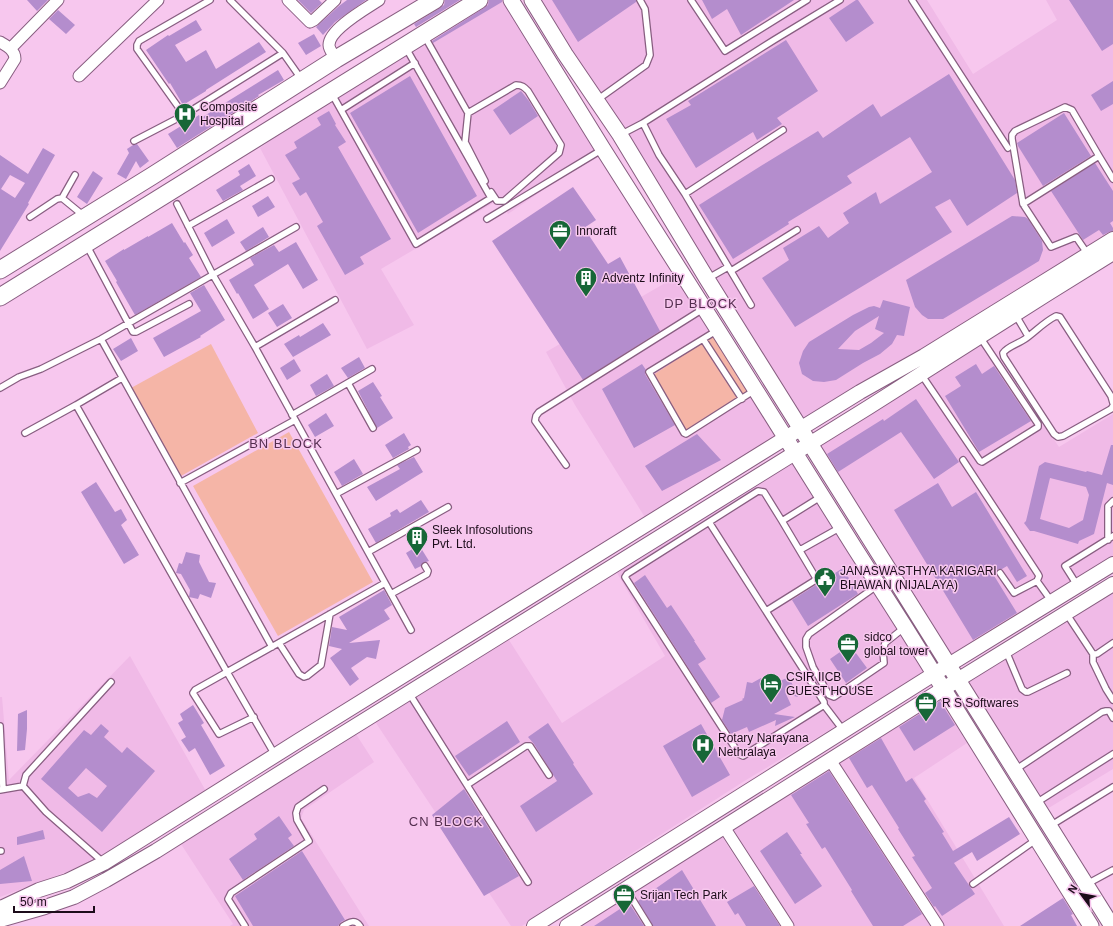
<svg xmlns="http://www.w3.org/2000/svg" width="1113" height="926" viewBox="0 0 1113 926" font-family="Arial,sans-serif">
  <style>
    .built { fill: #f0bae7 }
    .green { fill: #f5b5a7 }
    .building { fill: #b48dcd; fill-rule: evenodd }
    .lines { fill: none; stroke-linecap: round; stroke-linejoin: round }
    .service-casing { stroke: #885e81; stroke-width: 8 }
    .minor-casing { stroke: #885e81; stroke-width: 13 }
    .tertiary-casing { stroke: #885e81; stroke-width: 16 }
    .secondary-casing { stroke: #885e81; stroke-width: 17 }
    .primary-casing { stroke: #885e81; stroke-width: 19 }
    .service { stroke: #fff; stroke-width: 5.5 }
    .minor { stroke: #fff; stroke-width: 11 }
    .tertiary { stroke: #fff; stroke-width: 14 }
    .secondary { stroke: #fff; stroke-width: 15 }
    .primary { stroke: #fff; stroke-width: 17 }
    .labels { text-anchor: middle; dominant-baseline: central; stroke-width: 3; stroke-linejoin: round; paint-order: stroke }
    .poi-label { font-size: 12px; fill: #1c0c1a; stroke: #f7c7ee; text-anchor: start }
    .neighbourhood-label { font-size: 13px; letter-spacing: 1px; fill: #542e4f; stroke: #f7c7ee }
  </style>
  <rect width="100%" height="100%" fill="#f7c7ee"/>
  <path class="built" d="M492 0H503L597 153 508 214 500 199 381 269 414 325 367 349 260 148 328 99 415 48Z
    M536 0H927L973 74 1057 20 1046 0H1113V234L803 423Z
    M679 275 780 436 646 519 575 405 546 352Z
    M986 339 1059 447 1113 414V559L950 659 813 445Z
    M792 462 926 672 746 780 640 848 522 926H511L374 720 507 637 562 723 665 656 616 571Z
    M1113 590V769L1047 809 965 681Z
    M130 656 207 793 98 860 0 897V697H2L9 780Z
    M939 698 967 743 914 778 1004 926H791L731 830Z
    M354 731 374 762 304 810 301 818 369 926H230L233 924 179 841Z
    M720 834 780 926H575Z"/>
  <path class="green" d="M714 335 748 391 687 431 653 375Z
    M211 344 258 433 181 476 131 388Z
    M289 432 373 582 278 636 193 486Z"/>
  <path class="building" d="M27 0H48L37 11Z
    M298 0H319L322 3 311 13Z
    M347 0H366L335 22 323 35 316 27 339 6Z
    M445 0H460L416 27 414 24 440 8 444 5Z
    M489 0H502V2L433 43 432 41 484 8 488 5Z
    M552 0H636V2L578 42Z
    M702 0H794L741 35 727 9 712 19Z
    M856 0H858L874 23 846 42 829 18Z
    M1069 0H1113V44L1102 51Z
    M58 10 75 25 66 34 49 19Z
    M196 20 202 30 175 45 186 62 206 50 216 69 259 42 266 52 206 90V91L183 105 170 83 169 84 146 50 168 35 169 36Z
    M314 34 321 46 306 55 298 43Z
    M786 40 818 91 777 118 782 124 757 140 753 132 696 168 666 119 691 105 688 101Z
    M278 70 284 80 258 95 259 96 177 148 168 134 199 115 201 118Z
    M949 74 1015 180 1017 193 967 226 950 199 935 207 952 232 795 327 762 278 789 260 783 248 819 226 828 238 849 223 843 213 876 192 880 204 932 172 910 137 847 176 852 183 788 222 789 224 733 259 699 205 756 169 818 131 823 138 873 104 881 117Z
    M410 76 477 196 418 233 350 113Z
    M1113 81V104L1101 111 1091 95Z
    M521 91 529 101 538 116 510 135 493 110Z
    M329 111 336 124 335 125 346 142 338 147 391 239 360 257 364 264 345 275 317 226 323 222 306 192 300 196 292 183 300 179 285 155 297 148 294 142 321 125 317 118Z
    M1064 113 1091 156 1043 186 1018 146 1017 143Z
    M137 144 149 161 140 168 136 161 126 179 117 174 129 153 127 149 133 145Z
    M43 148 55 155 28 203 29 204 0 251V155L28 174ZM10 175 25 183 15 198 1 189Z
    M1095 163 1113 191V221L1110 223 1113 228V231L1109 232 1103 235 1099 230 1083 240 1051 191Z
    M249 164 256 176 240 186 243 190 223 201 216 190 240 175 238 171Z
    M93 171 103 178 87 204 77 197Z
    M573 187 596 220 584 228 608 264 620 257 660 331 583 380 492 241Z
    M268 196 275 207 258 217 252 206Z
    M1012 216 1025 217 1028 219 1042 241 1043 250 1039 261 943 319H928L922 315 915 307 906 280Z
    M227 219 235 233 212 247 204 233Z
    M172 223 184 243 185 242 193 255 189 258 201 277 135 315 116 282 117 281 105 261 124 249V250L148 236V237Z
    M263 227 269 237 246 251 240 242Z
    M296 242 318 280 303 289 288 264 254 285 269 309 253 319 238 293 237 294 229 280 254 265 250 258 274 245 279 252Z
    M204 285 225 320 200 336 201 337 164 357 153 338 201 311 190 293Z
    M883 300 910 307 904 336 897 335 892 344 880 354 863 363 836 380 824 382 813 381 802 374 799 363 803 351 809 342 853 315 869 307 874 306 880 308ZM879 316 875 329 884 333 871 343 859 350 838 349 855 331Z
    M283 304 292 318 277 327 268 313Z
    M323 323 331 335 293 357 284 344 299 335 300 337Z
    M131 338 138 351 121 361 113 349Z
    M359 357 365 368 348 378 341 368Z
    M294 359 301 371 287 380 280 368Z
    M642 364 646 370 645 374 675 425 634 448 602 389Z
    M976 364 982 374 994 366 1031 421 979 452 945 396 961 386 955 377Z
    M327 374 334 386 316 396 310 385Z
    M373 382 382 396 380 397 393 418 377 428 358 391Z
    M916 399 959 462 934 479 901 432 838 472 827 454 883 419 884 421Z
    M326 413 334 426 315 437 308 425Z
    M404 433 411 445 408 447 409 449 393 458 385 445Z
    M697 434 721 460 662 491 645 466Z
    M1111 445H1113V485L1107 483 1094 534 1079 541 1078 544 1034 531H1030L1024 523 1026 521 1039 466 1045 462 1086 472 1087 471 1102 475ZM1050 478 1086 487 1089 495 1083 520 1069 528 1040 519Z
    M414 457 423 472 376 501 367 487 400 469 397 465Z
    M354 459 363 474 342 486 334 472Z
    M96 482 115 512 121 509 127 520 121 525 139 555 124 564 81 492Z
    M938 483 952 507 976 492 1027 576 1017 582 1007 566 1002 569H998L996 573 993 574 1017 613 973 640 894 510Z
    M421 500 429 512 376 543 368 529 391 516 390 513 397 509 400 513Z
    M419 545 429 561 423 563 421 566 415 569 406 553Z
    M186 552 200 555 199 562 209 582 216 583 211 598 200 594 198 599 189 597 190 590 181 574 176 573 179 563 182 564Z
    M843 568 858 594 808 626 792 600Z
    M645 575 667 608 671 605 695 641H694L706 659 698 664 720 697 711 703 634 583Z
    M384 590 392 605 384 610 390 619 349 643 380 640 376 659 367 657 351 668 359 679 350 686 330 658 342 649 329 646 332 627 347 630 339 617Z
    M850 645 867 668 846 683 830 659Z
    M789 677 798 697 786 694 791 705 774 714 795 717 775 726 776 720 749 732 747 727 731 734 722 720 725 708 743 700 742 699 744 698 747 682 752 683 761 678 780 681Z
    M940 701 955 725 914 751 899 727Z
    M193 705 204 723 201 725 225 766 210 775 195 748 189 752 181 740 186 737 178 723 183 720 180 714Z
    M27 710V729L25 750 17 751 18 714Z
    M507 721 520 742 469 776 455 756Z
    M548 723 574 763 573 764 593 794 536 832 520 806 557 781 534 744 528 737Z
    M101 724 109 731 104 737 122 753 127 747 155 771 102 832 41 779 84 730 91 735ZM86 768 107 786 97 798 89 793 78 797 68 788Z
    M701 724 730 775 692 797 663 746Z
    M881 738 906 782 912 778 926 799 924 801 944 832 942 833 953 851 1009 817 1020 834 977 861 972 852 954 863 975 894 942 916 935 906 934 907 925 893 932 888 912 857 915 856 898 829 899 828 872 785 867 788 849 758Z
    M829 771 922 914 903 926H873L851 891 852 890 825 847 822 849 806 824 809 823 791 795Z
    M464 789 519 876 484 896 432 815Z
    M279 816 292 835 288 838 294 846 243 880 229 859 257 839 254 834Z
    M43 830 45 839 17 845V837Z
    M787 832 802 854H800L822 886 795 904 760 851Z
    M302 851 345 920 341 922 338 926H253L235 896Z
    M24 856 32 881 0 884V870Z
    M682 870 716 926H653L638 901Z
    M754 886 780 926H746L738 913 735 915 727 902Z
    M1063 898 1073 914 1071 915 1077 926H1020Z
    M629 903 644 926H594Z"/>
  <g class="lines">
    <g class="service-casing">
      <path id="service" d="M210 0 139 41 137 45V49L184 115 283 53
        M230 0 283 53 302 80
        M691 0 725 51 807 0
        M912 0 1008 148
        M425 37 468 113 516 85C522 85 524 87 528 91L561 145 559 153 504 201H497L491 192
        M332 94 416 244 491 198 406 48
        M597 100 646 65 650 55 645 9 640 0
        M341 110 415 63
        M468 113 465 142 485 181
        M620 135 643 123
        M134 141 184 115
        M685 194 783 130
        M62 198 75 175
        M177 204 213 275 255 347 411 630
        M1023 204 1012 139V135L1015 131 1065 107 1072 110 1099 156
        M30 217 57 199 62 198 84 216
        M487 219 603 149
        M188 226 271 179
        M87 246 133 332H136L189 304
        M1087 253 1076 237 1051 247 1023 204 1099 156 1113 179
        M731 271 797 230
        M707 279 728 267
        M751 305 685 194 659 155 643 123 774 40 840 0
        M1015 314 1028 336
        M716 331 649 372 684 433 686 434 755 390
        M101 339 272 647
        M703 339 742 399
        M255 347 335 300
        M921 374 980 461 982 462 1038 427V424L980 337
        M122 378 76 405 227 672 195 690 193 693 219 734 254 717
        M348 383 373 428
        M0 388 19 377 41 369 101 339 296 227
        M1113 403 1111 396 1060 317 1056 316C1044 322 1035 332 1025 339 1018 344 1008 346 1003 353L1004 357 1054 434 1058 437 1063 436 1111 409 1113 406
        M292 415 372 369
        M25 433 76 405
        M963 460 1038 574 1039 576 1037 581
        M566 465 535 421 536 416 539 412 703 309
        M180 483 295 420
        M336 494 417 450
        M709 522 824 702V705L821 707 743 756 739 754 625 577 627 574 758 491 764 492 782 521 822 496
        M1108 540V506L1113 501
        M800 550 841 527
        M368 552 448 507
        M1000 573 1014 593 1037 581 1052 602
        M878 585 809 634 806 639V647L813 667 829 695 834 697 884 663 883 651 885 643 905 627
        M1077 585 1065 566 1113 536
        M391 594 427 574 428 571 425 566
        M766 611 814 581 816 578 782 521
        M1066 613 1093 654H1097L1113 643
        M279 643 299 674 304 677 307 676 321 665 330 614
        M1006 651 1022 689 1026 692H1028L1067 673
        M1093 654V662L1106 689 1113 700
        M409 693 528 882
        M824 705 843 730
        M0 726 3 789
        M275 755 227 672 385 583
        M1015 770 1102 712 1106 711H1109L1113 718
        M467 785 526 746H530L549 775
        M0 790 23 786
        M1036 803 1113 754
        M1050 826 1113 787
        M0 851H1
        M103 862 46 812 23 786 26 775 111 682
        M973 884 1037 839
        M1087 884 1113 870
        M626 889 649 926
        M245 926 228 899 231 893 309 841 297 820 296 813 298 807 324 789
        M343 926C349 922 355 919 360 926"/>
    </g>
    <g class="minor-casing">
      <path id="minor" d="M288 0 310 22 314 20 335 0
        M0 42C7 46 15 50 15 59L0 83
        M11 48 58 0
        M336 59C334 55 329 50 329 45 329 29 367 8 379 0
        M79 76 158 0
        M830 760 938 926
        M724 827 788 926"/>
    </g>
    <g class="tertiary-casing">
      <path id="tertiary" d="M0 908 3 907 39 890 67 881 104 863 298 741 800 429 860 392 924 356 1113 239
        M0 920 45 907 74 897 106 880 156 851 307 756 869 407 1047 294 1113 253
        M534 926 934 674 1113 564
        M567 926 943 689 1113 584"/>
    </g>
    <g class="secondary-casing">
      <path id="secondary" d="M511 0 603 149 718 330 854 547 905 627 1091 926
        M532 0 565 54 620 135 707 279 1112 926"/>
    </g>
    <g class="primary-casing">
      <path id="primary" d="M0 270 152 176 336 59 435 0
        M0 297 479 0"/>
    </g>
    <use href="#service" class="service"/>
    <use href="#minor" class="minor"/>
    <use href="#tertiary" class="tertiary"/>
    <use href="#secondary" class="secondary"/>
    <use href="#primary" class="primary"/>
  </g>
  <defs>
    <g id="hospital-pin" transform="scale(1.15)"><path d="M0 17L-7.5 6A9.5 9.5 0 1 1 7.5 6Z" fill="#176737" stroke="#f7c7ee"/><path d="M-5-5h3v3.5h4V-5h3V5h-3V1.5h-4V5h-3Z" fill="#fff"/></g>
    <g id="office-pin" transform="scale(1.15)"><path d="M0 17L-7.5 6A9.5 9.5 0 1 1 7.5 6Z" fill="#176737" stroke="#f7c7ee"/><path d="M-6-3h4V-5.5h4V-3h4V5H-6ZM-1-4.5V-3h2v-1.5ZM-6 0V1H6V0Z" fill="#fff"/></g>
    <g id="building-pin" transform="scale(1.15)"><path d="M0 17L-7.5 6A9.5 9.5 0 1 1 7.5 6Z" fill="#176737" stroke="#f7c7ee"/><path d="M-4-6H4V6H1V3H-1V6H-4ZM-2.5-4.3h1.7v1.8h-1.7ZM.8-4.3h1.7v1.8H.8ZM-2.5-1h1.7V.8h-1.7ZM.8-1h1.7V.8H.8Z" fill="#fff"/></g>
    <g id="civic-pin" transform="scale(1.15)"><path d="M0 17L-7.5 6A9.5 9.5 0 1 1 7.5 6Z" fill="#176737" stroke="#f7c7ee"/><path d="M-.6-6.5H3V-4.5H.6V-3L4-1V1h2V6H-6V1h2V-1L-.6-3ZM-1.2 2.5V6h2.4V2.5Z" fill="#fff"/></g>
    <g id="hotel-pin" transform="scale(1.15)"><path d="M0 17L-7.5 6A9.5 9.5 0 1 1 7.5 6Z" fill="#176737" stroke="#f7c7ee"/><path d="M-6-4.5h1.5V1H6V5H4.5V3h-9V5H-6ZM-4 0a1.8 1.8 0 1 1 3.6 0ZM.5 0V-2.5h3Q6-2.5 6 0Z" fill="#fff"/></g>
  </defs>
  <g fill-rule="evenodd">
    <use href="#hospital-pin" x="185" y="114"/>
    <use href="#office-pin" x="560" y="231"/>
    <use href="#building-pin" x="586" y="278"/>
    <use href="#building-pin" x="417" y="537"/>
    <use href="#civic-pin" x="825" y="578"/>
    <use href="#office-pin" x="848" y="644"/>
    <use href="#hotel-pin" x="771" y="684"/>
    <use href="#office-pin" x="926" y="703"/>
    <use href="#hospital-pin" x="703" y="745"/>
    <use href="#office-pin" x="624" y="895"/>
  </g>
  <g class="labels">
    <g class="poi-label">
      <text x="200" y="107">Composite<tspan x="200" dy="14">Hospital</tspan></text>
      <text x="576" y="231">Innoraft</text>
      <text x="602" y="278">Adventz Infinity</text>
      <text x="432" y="530">Sleek Infosolutions<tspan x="432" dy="14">Pvt. Ltd.</tspan></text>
      <text x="840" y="571">JANASWASTHYA KARIGARI<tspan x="840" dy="14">BHAWAN (NIJALAYA)</tspan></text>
      <text x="864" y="637">sidco<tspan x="864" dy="14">global tower</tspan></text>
      <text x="786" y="677">CSIR IICB<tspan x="786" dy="14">GUEST HOUSE</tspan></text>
      <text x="942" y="703">R S Softwares</text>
      <text x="718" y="738">Rotary Narayana<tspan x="718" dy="14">Nethralaya</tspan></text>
      <text x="640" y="895">Srijan Tech Park</text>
    </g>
    <g class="neighbourhood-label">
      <text x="701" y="303">DP BLOCK</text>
      <text x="286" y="443">BN BLOCK</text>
      <text x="446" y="821">CN BLOCK</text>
    </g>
  </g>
  <g transform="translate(1081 894) rotate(302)" stroke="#f7c7ee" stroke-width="3" paint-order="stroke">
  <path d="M0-3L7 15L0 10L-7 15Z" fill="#1c0c1a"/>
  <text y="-6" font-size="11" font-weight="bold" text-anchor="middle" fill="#1c0c1a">N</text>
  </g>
  <path d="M14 906v6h80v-6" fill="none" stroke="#1c0c1a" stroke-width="2"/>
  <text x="20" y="906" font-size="12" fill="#1c0c1a" stroke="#f7c7ee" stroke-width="3" paint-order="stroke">50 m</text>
</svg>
